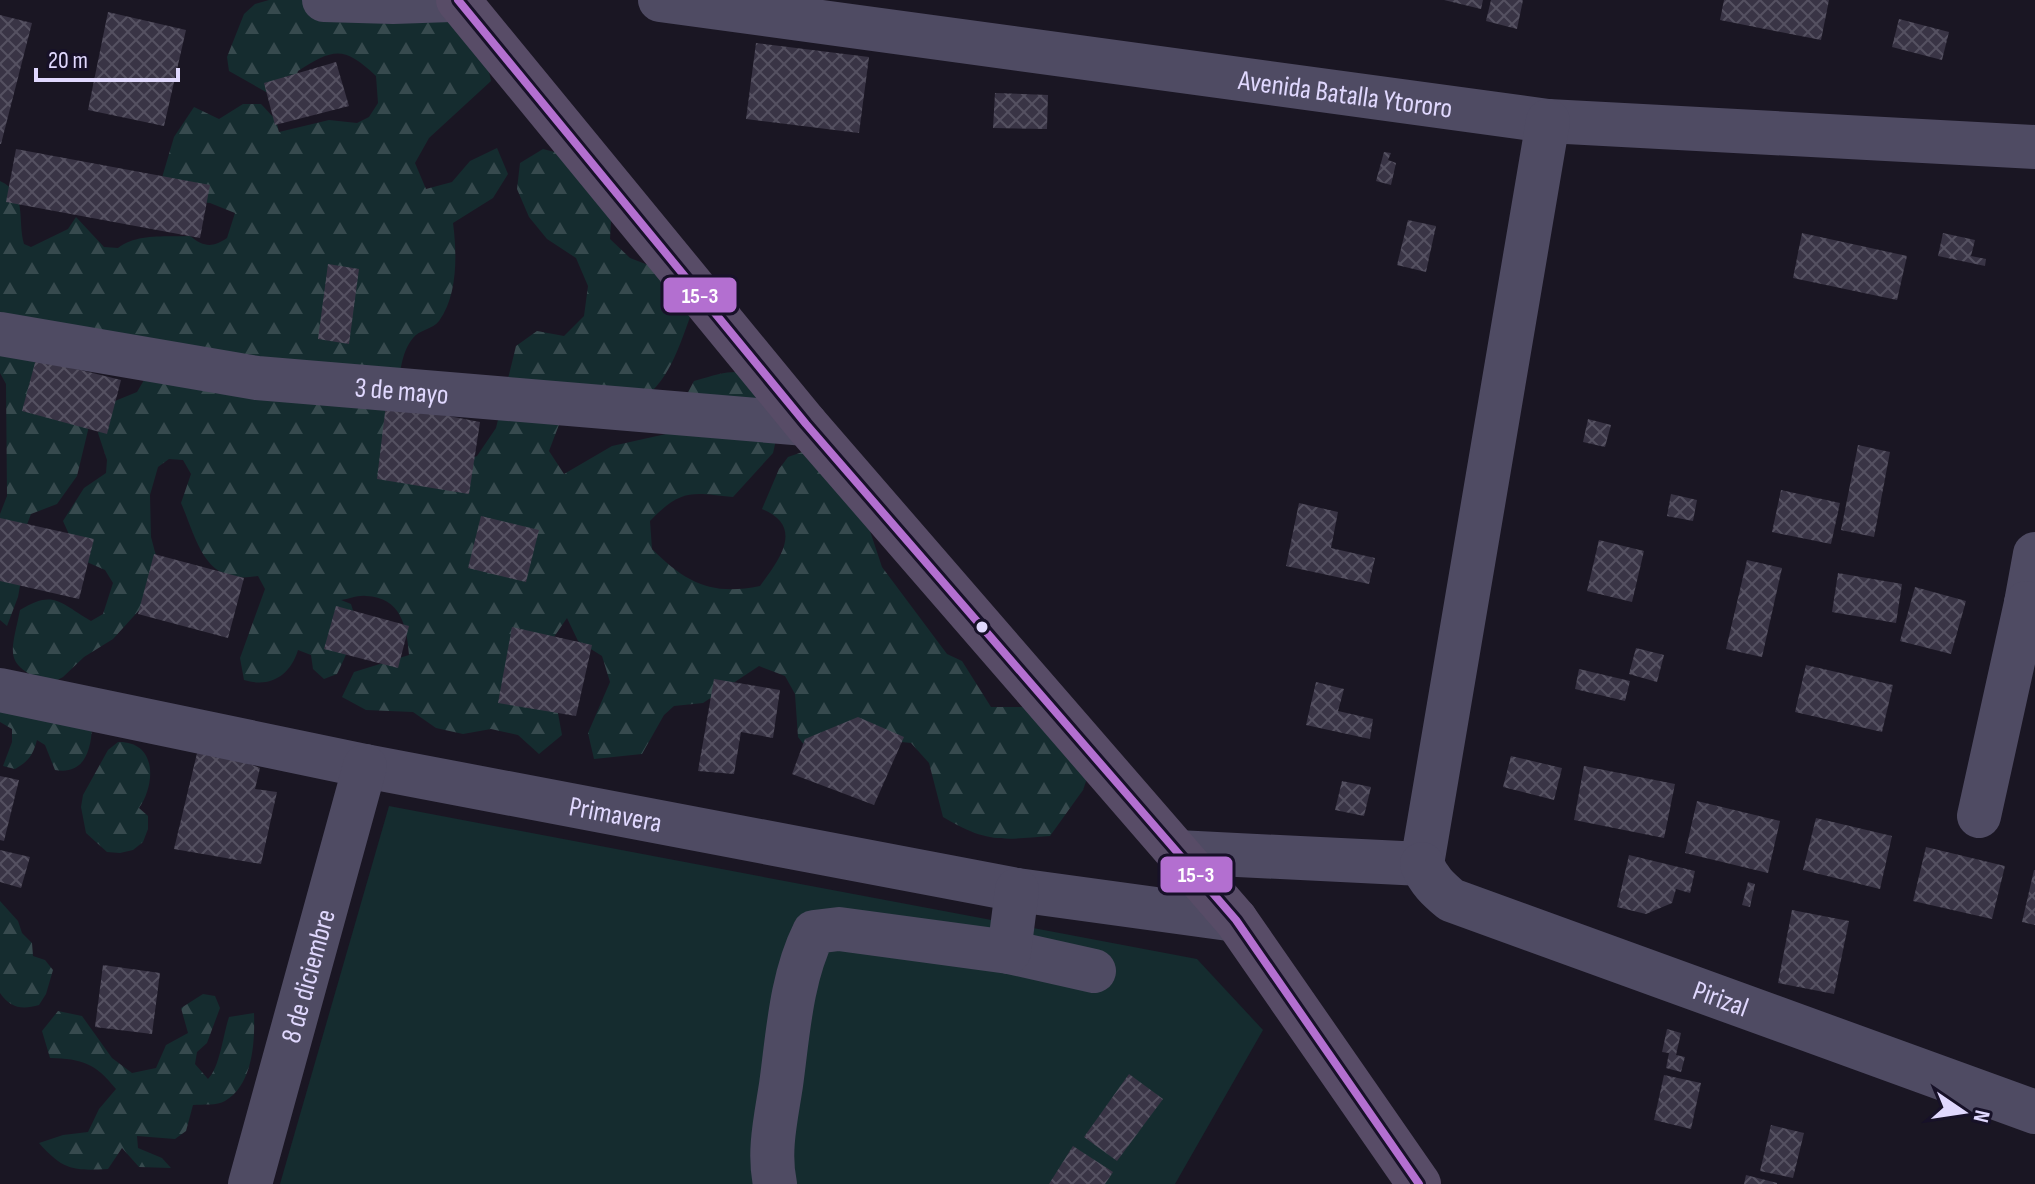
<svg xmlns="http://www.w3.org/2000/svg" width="2035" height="1184" viewBox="0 0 2035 1184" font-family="'Sofia Sans Condensed',sans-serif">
	<defs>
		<pattern id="forest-firs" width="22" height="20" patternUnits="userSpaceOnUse" patternTransform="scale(2)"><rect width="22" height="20" fill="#152c2f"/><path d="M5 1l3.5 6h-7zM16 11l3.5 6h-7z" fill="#374a4e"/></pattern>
		<pattern id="building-cross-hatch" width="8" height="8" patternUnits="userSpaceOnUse" patternTransform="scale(2)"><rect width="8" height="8" fill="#393445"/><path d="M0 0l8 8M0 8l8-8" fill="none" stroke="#555161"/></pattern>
	</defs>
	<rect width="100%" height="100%" fill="#1a1623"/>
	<g fill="url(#forest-firs)">
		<path d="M269,0h166l50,53 6,28 -62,57 -14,25 11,26 26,-7 18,-21 27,-13 11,26 -15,24 -40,25c4,30 5,72 -14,98 -6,8 -20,9 -26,17 -12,14 -13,37 -16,54l54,74 26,-10 19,-28 20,-82 21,-15 27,5 20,-20 4,-30 -12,-28 -29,-19 -18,-22 -12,-28 3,-26 23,-14 27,7 43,33 -3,50 20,19 26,10 37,41c-13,34 -24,78 -59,95 -17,9 -54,13 -74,18l-11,29 15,23 48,-28 54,-12 28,-53c51,-15 51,-13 91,20l-12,52 -40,44c-43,-5 -52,-8 -83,24l2,28c34,34 60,47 108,37 18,-25 46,-59 2,-77l17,-40 9,-12 20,-7 60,52 2,29 12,36 65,87 15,7 29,46h55l46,57 -9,26 -33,46c-48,4 -64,7 -107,-19l-14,-54 -18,-20 -47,-5 -56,12 -10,-13 -3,-43 -10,-18 -26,-10 -56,37 -29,3 -10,9 -22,39 -48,5 -6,-26 22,-51 -8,-26 -24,-15 -11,-23 -31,45 21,45 5,27 -23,19 -21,-19 -27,-6 -28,5 -27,-6 -23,-16 -47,-2 -24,-13 12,-25 55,-17c-2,-28 -8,-58 -43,-59 -8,-1 -17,3 -25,4l10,4c9,24 -3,47 -14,70l-13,5 -11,-10 -2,-14 -13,-5c-8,26 -28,38 -54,30l-4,-22 25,-69 -7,-13c-54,10 -60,-34 -77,-73l10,-29 -8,-14 -14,-1 -11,8 -8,28 1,42 8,30 -16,39 -30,33 -29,18 -21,20 -13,7c-48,-20 -39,-29 -30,-74 34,-21 40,-7 71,11l12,-7 10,-31 -8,-13 -25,-11 -17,-38 21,-33 22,-15 1,-13 -9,-27 12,-30 27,-11 7,-12 -95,-40 41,82 -13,54 -20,28 -26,10 -10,26 2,29 -5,28 -11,29 -7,-6v-106l7,-18 -1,-112 -6,-11v-192c28,13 17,38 24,63l7,3 37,-18 8,-12 28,30 14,1c19,-15 48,-11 72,-12 14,11 22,12 37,2l8,-25 -25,-10 -23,-2 -26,-20 13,-44 20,-30 25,12 24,-15h18l15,16 3,12 50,-12 28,3 12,-6 9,-14 -2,-27c-32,-30 -42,-28 -78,-5l-4,13 -28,8 -37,-21 -2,-14 17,-43 11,-10z"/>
		<path d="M0,689l92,38c-1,24 -8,48 -37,43l-10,-25 -8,-5c-4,15 -9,22 -22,29l-12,-3 9,-24v-13l-12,-7z"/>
		<path d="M118,742c39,-1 38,42 21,66l9,8v13l-5,13 -10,8 -13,3 -13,-1 -21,-19 -5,-26 2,-12 25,-45z"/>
		<path d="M0,901l18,20 4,12 10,10 1,13 12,4 8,10 -7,24 -7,11c-17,5 -29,3 -39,-12z"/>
		<path d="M203,994l12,2 5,12 -13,35 -10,9 -2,12 13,15c12,-12 15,-44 21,-62l25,-4c1,29 -1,72 -29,88 -8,5 -22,3 -32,4l-7,26 -11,8 -38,-3 1,12 24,10 9,10 -32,-1 -17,-19 -14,21c-35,2 -45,1 -69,-26l24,-8 25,-3 11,-23 17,-20c-21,-26 -33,-30 -66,-31l-8,-27 16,-20 24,5 30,42 20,15 24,-5 10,-23 22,-12 -7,-25z"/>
	</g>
	<polygon fill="#152c2f" points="389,806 1197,959 1263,1030 1175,1184 280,1184"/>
	<g fill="url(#building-cross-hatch)">
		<polygon points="1444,0 1483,0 1481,9"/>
		<polygon points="1491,0 1523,0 1517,29 1486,21"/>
		<polygon points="1724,0 1829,0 1821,40 1720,20"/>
		<polygon points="108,12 186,30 164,126 88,110"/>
		<polygon points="0,15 32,23 1,144 0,144"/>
		<polygon points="1899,19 1949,32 1942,60 1892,47"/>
		<polygon points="756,43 869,57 859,133 746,119"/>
		<polygon points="336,62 349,106 275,125 264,83"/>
		<polygon points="995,93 1048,95 1047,129 993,128"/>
		<polygon points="16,149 210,185 200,238 6,202"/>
		<polygon points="1384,152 1391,153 1388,160 1396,163 1391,185 1376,181"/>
		<polygon points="1408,220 1436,226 1426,272 1397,265"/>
		<polygon points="1802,233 1907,256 1897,300 1793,278"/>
		<polygon points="1943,233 1975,240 1971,256 1986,259 1985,266 1938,256"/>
		<polygon points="328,264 359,269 349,344 318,339"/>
		<polygon points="36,359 121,380 107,434 22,411"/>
		<polygon points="386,404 480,422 469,494 377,479"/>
		<polygon points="1588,419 1611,425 1605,447 1583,442"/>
		<polygon points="1858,445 1890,452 1874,537 1841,530"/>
		<polygon points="1781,490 1840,503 1831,544 1772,532"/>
		<polygon points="1671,494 1697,500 1693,521 1667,516"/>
		<polygon points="1299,503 1338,512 1331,548 1375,558 1369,584 1286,566"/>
		<polygon points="481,516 539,530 526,582 468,568"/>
		<polygon points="0,518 94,539 79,599 0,581"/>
		<polygon points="1599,540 1644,551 1632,602 1587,591"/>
		<polygon points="154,554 244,578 228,638 138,614"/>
		<polygon points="1747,560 1782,568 1762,657 1726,649"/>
		<polygon points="1838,573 1902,584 1896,623 1832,612"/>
		<polygon points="1915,587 1966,601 1951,654 1900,641"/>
		<polygon points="336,606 409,626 398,668 324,649"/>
		<polygon points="512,627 592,645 576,716 498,703"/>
		<polygon points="1636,648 1664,655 1657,682 1629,674"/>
		<polygon points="1806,665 1893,685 1882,732 1795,712"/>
		<polygon points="1579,669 1630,681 1625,701 1575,689"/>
		<polygon points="714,679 780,690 773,738 741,732 734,774 698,771"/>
		<polygon points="1316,682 1344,689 1338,711 1373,719 1370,739 1306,725"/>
		<polygon points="858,717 904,737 874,805 792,774 805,739"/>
		<polygon points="199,745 260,768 255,789 277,792 261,864 174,849"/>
		<polygon points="1511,756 1562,768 1554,800 1503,787"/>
		<polygon points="1584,766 1675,784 1664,838 1574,820"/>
		<polygon points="0,776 19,780 4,841 0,840"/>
		<polygon points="1342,781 1371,787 1364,816 1335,810"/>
		<polygon points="1697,801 1780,821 1768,873 1685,853"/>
		<polygon points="1816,818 1892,836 1880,889 1803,870"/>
		<polygon points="1926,847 2005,866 1992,919 1913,901"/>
		<polygon points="0,850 30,857 21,888 0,882"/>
		<polygon points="1629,855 1695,871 1690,893 1676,889 1672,903 1646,914 1617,907"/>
		<polygon points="2034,870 2035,870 2035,925 2022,922"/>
		<polygon points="1748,882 1755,884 1750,907 1742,905"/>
		<polygon points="1792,910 1849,921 1834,994 1778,983"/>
		<polygon points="103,965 160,973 152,1034 95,1027"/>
		<polygon points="1667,1029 1681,1033 1676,1055 1685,1057 1681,1072 1666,1068 1669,1053 1662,1052"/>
		<polygon points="1129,1074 1163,1099 1117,1161 1084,1137"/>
		<polygon points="1664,1075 1701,1083 1691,1129 1654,1120"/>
		<polygon points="1771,1125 1804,1133 1793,1178 1760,1171"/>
		<polygon points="1073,1146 1113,1172 1105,1184 1049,1184"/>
		<polygon points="1746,1175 1777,1183 1777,1184 1744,1184"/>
	</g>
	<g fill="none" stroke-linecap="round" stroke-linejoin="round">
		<g stroke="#4f4b63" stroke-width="44">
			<polyline points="324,0 393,2 451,0"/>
			<path id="s1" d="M660,0l888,121 487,26"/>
			<path id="s2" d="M0,334l257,44 549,46"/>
			<polyline points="2035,554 2026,603 2035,605"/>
			<path id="s3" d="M0,690l365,76 652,124 219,30"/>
			<polyline points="1979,816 2026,603"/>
			<polyline points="1177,852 1422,864 1548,121"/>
			<path id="s4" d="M1422,864c7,17 16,25 29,36l584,212"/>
			<polyline points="1009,952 1094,971"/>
			<path id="s5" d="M250,1184l115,-418"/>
			<path d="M775,1184c-7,-33 1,-66 6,-99 7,-51 10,-107 33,-153l25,-3 170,23 8,-62"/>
		</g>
		<polyline stroke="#584c67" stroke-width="44" points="458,0 806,424 1236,920 1419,1184"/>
		<g stroke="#171128" stroke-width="14">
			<polyline id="bus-1" points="458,0 806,424 1236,920 1419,1184"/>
		</g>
		<use href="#bus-1" stroke="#b36fd0" stroke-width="8"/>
	</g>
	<circle fill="#e0d8fe" stroke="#171128" stroke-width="3" cx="982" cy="627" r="7"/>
	<g text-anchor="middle" stroke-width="8" stroke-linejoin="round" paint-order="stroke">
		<g font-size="28" fill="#e0d8fe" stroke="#171128">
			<text dy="10" stroke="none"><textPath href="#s1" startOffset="692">Avenida Batalla Ytororo</textPath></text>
			<text dy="10" stroke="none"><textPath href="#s2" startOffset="406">3 de mayo</textPath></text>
			<text dy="10" stroke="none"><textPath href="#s3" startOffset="628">Primavera</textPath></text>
			<text dy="10" stroke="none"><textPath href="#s5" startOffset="216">8 de diciembre</textPath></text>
			<text dy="10" stroke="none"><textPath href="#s4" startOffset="334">Pirizal</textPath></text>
		</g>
	</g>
	<g stroke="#171128" stroke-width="3">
		<rect x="662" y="276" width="76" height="38" rx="8" fill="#b36fd0"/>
		<rect x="1159" y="855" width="75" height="39" rx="8" fill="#b36fd0"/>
	</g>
	<g font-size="22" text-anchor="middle" font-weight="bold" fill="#fff">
		<text x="700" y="303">15-3</text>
		<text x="1196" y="882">15-3</text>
	</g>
	<g transform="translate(1963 1112) rotate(103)" stroke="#171128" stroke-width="6" paint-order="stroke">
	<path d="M0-6L14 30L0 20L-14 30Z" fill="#e0d8fe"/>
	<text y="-12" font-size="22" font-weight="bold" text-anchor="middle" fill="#e0d8fe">N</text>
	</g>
	<path d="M36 68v12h142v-12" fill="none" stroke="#e0d8fe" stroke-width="4"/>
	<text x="48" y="68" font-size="24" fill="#e0d8fe" stroke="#171128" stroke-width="6" paint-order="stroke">20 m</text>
</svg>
